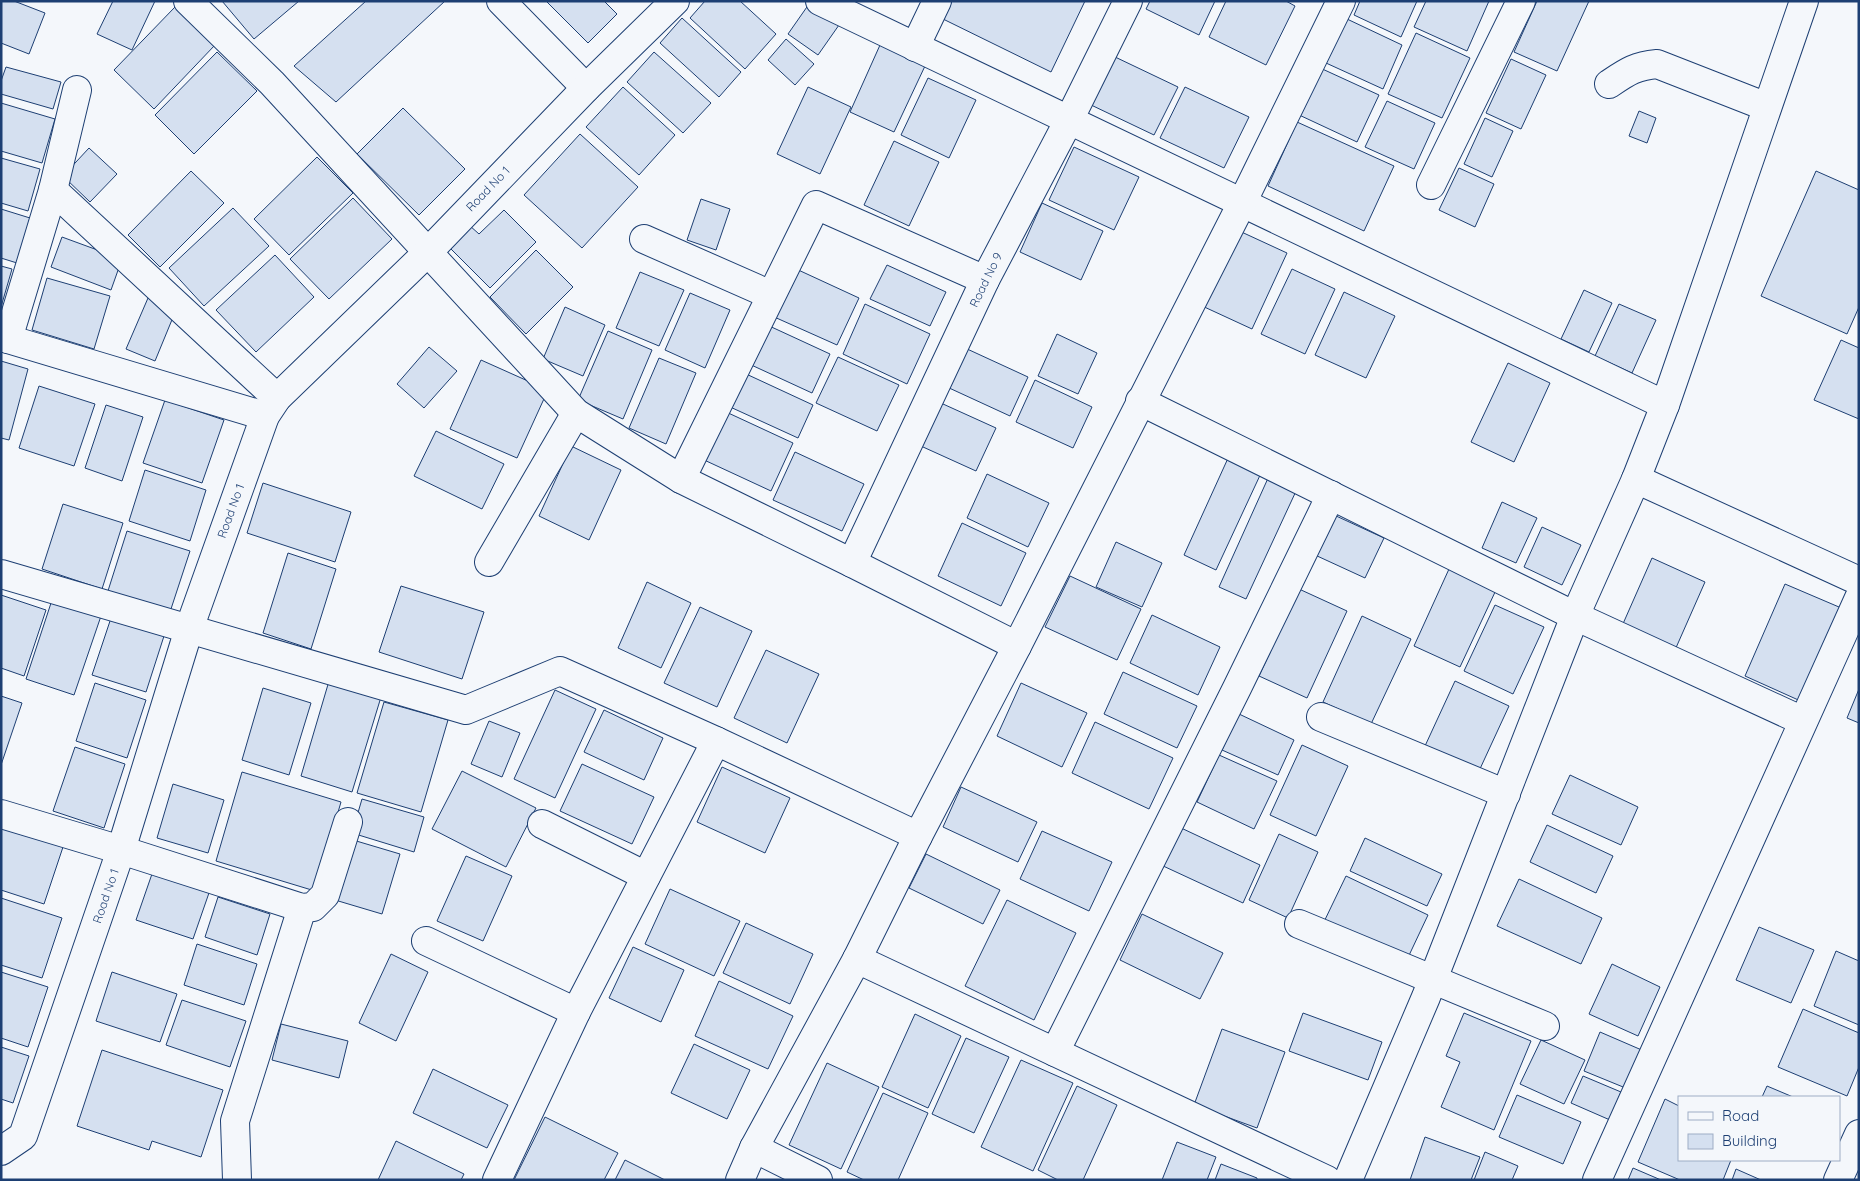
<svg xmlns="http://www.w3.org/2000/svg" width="1860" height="1181" viewBox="0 0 1860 1181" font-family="Quicksand,sans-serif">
	<rect width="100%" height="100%" fill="#f4f7fb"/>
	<g fill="#d5e0f0" stroke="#1d3f73">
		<polygon points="1,1 14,1 45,13 29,54 1,43"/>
		<polygon points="113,1 155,1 132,50 97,34"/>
		<polygon points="222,1 299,1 254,39"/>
		<polygon points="366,1 445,1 336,102 294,66"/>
		<polygon points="546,1 604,1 617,14 588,43"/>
		<polygon points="705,1 740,1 776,34 745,69 690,18"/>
		<polygon points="952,1 1085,1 1051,72 943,19"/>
		<polygon points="1150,1 1215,1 1199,35 1146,9"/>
		<polygon points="1226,1 1286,1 1295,6 1266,65 1209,37"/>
		<polygon points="1360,1 1417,1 1401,37 1354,15"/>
		<polygon points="1426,1 1489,1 1467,51 1414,27"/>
		<polygon points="1537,1 1589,1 1557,71 1514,52"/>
		<polygon points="809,4 839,25 818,55 788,34"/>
		<polygon points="175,7 215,45 154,109 114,70"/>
		<polygon points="682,18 741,72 719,97 660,43"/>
		<polygon points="1347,19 1402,45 1383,89 1326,63"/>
		<polygon points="1416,33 1470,58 1442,118 1388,94"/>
		<polygon points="786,39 814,64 795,85 768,60"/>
		<polygon points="880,45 925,66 894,132 850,112"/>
		<polygon points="217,52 257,91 194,154 155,115"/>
		<polygon points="654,52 711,103 683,133 627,82"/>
		<polygon points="1113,56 1178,87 1154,135 1089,104"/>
		<polygon points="1511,59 1546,75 1521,129 1486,113"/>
		<polygon points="6,67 61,82 53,109 1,94 1,81"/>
		<polygon points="1318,67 1379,95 1357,142 1297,114"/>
		<polygon points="928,78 976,100 949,158 901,135"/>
		<polygon points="623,87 675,135 639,175 586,127"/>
		<polygon points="808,87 851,107 820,174 777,154"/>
		<polygon points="1185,87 1249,117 1224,168 1160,138"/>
		<polygon points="1387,101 1435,123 1414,169 1365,147"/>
		<polygon points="1,103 55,119 42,163 1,151"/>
		<polygon points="403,108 465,169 419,215 357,154"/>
		<polygon points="1639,111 1656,118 1647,143 1629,136"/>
		<polygon points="1485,118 1513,131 1492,177 1464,164"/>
		<polygon points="1297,122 1394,166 1364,231 1268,186"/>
		<polygon points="580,134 638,187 582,248 524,195"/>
		<polygon points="894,141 939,162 909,226 864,205"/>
		<polygon points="1074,147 1139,177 1114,230 1049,200"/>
		<polygon points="89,148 117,174 90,202 63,176"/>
		<polygon points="317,157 353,193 289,255 254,219"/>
		<polygon points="1,158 40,169 28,211 1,203"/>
		<polygon points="1459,168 1494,184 1475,227 1439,210"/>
		<polygon points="191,171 224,203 160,267 128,235"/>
		<polygon points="1816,171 1859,190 1859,307 1847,334 1761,296"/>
		<polygon points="353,198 392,239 329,299 290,259"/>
		<polygon points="701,199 730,209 716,250 687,240"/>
		<polygon points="1042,203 1103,231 1081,280 1020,252"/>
		<polygon points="233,208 269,246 204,306 169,268"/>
		<polygon points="1,209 30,218 17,263 1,258"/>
		<polygon points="504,210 536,242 490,288 448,246 469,225 479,234"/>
		<polygon points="1235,229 1287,253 1252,329 1200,305"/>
		<polygon points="62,237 122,259 111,290 51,267"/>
		<polygon points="536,250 573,287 526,334 490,297"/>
		<polygon points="275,255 314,297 256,352 216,310"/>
		<polygon points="887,265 946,292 930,326 870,299"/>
		<polygon points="1,266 12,269 1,307"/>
		<polygon points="794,268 859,298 837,345 772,316"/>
		<polygon points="1292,269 1335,289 1305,354 1261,334"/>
		<polygon points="640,272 684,290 659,346 616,328"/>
		<polygon points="47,278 110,296 94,349 32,330"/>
		<polygon points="1584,290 1612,303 1589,352 1561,339"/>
		<polygon points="1344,292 1395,316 1366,378 1315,355"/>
		<polygon points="690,293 730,310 705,368 665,350"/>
		<polygon points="148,298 176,310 155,361 126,349"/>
		<polygon points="865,304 930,334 907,384 843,354"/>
		<polygon points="1619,304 1656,320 1632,373 1595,356"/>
		<polygon points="565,307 605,325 583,376 543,359"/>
		<polygon points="765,324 830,354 812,393 747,363"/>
		<polygon points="608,331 652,350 623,419 578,400"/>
		<polygon points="1057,334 1097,353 1078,394 1038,376"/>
		<polygon points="1841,340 1859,348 1859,419 1814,400"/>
		<polygon points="429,347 457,371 424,408 397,384"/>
		<polygon points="965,348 1028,377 1010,416 947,387"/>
		<polygon points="838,357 899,385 877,431 816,403"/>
		<polygon points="659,358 696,373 666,444 629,428"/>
		<polygon points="481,360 548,390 517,458 450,429"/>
		<polygon points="1,361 28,369 9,440 1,438"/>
		<polygon points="1508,363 1550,383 1514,462 1471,442"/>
		<polygon points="744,373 813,405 798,438 728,406"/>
		<polygon points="1035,380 1092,407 1073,448 1016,422"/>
		<polygon points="39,386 95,404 74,466 19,448"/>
		<polygon points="932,399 996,428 976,471 912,442"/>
		<polygon points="165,400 224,420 202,483 143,463"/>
		<polygon points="106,405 143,417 122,481 85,468"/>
		<polygon points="724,411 793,443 771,491 702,459"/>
		<polygon points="436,431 504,464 482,509 414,476"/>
		<polygon points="571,446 621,470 589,540 539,516"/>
		<polygon points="795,452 864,484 842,531 773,500"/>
		<polygon points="1229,456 1262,471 1216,570 1184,555"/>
		<polygon points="145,470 206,490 190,541 129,521"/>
		<polygon points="987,474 1049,503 1028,547 967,518"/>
		<polygon points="1269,476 1297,489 1246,599 1219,587"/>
		<polygon points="263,483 351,512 335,562 247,533"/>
		<polygon points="1502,502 1537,518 1516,563 1482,548"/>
		<polygon points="63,504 123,523 102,589 42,569"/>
		<polygon points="1334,515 1384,538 1365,578 1315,555"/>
		<polygon points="962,523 1026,553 1001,606 938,576"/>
		<polygon points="1542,527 1581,545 1562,585 1524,567"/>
		<polygon points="127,531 190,551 169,615 107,594"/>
		<polygon points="1116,542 1162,563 1142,607 1096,587"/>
		<polygon points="288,553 336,569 311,649 263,633"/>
		<polygon points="1652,558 1705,582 1675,650 1622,626"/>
		<polygon points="1449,569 1496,590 1460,667 1414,646"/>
		<polygon points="1070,576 1141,609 1117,660 1045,627"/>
		<polygon points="647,582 691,603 661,668 618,648"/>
		<polygon points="1785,584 1846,610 1805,703 1745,676"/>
		<polygon points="401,586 484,612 462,679 379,652"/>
		<polygon points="1299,589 1347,611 1307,698 1259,676"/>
		<polygon points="1,595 46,610 24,676 1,668"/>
		<polygon points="52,600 101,616 74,695 26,679"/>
		<polygon points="1495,605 1544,627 1513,694 1464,671"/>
		<polygon points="700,607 752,631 717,707 664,683"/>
		<polygon points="1152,615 1220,647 1198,695 1130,663"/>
		<polygon points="1362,616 1411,639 1371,724 1323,702"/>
		<polygon points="111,618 164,636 146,692 92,675"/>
		<polygon points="766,650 819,674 787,743 734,718"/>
		<polygon points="1123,672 1197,706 1177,748 1104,714"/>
		<polygon points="329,681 381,697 352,792 301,776"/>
		<polygon points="1455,681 1509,706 1479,771 1425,746"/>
		<polygon points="95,683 146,700 127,758 76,741"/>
		<polygon points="1021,683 1087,713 1062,767 997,736"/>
		<polygon points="263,688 311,703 289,775 242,760"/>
		<polygon points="1859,689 1859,723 1847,718"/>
		<polygon points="555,690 596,709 555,798 514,779"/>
		<polygon points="1,696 22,703 1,765"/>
		<polygon points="384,702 448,720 421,812 357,793"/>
		<polygon points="604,710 663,738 644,780 584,752"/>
		<polygon points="1239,714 1294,740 1278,775 1222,750"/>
		<polygon points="489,721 520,733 502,777 471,764"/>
		<polygon points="1095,722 1173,758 1149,809 1072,773"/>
		<polygon points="1302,745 1348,766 1316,836 1270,815"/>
		<polygon points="75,747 125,764 104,828 53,811"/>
		<polygon points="1219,755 1277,781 1254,829 1197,802"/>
		<polygon points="582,764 654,797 632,844 560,811"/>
		<polygon points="722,767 790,798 765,853 697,822"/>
		<polygon points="462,771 536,808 506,867 432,829"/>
		<polygon points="242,772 341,802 315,891 216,861"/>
		<polygon points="1570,775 1638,807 1621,845 1552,814"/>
		<polygon points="173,784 224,800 208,853 157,838"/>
		<polygon points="961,787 1037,822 1018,862 943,827"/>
		<polygon points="362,799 424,817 414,852 352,833"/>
		<polygon points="1547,825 1613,856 1596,893 1530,862"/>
		<polygon points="1,826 63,847 44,904 1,890"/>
		<polygon points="1179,827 1260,865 1243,903 1161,865"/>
		<polygon points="1042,831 1112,862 1089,911 1020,879"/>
		<polygon points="1279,834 1318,852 1288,918 1249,900"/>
		<polygon points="1365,838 1442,874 1427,906 1350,871"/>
		<polygon points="353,840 400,854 382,914 335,900"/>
		<polygon points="926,854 1000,890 983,924 909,888"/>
		<polygon points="466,856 512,876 483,941 437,921"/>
		<polygon points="153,871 210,890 193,939 136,920"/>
		<polygon points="1346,876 1428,915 1404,966 1321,928"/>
		<polygon points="1519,879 1602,918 1581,964 1497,926"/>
		<polygon points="670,889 740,921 714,976 645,944"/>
		<polygon points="218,897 270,914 257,955 205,937"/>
		<polygon points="1,898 62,918 42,978 1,965"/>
		<polygon points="1007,900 1076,933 1034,1020 965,986"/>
		<polygon points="1142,914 1223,953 1200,999 1120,960"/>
		<polygon points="746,923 813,954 790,1004 723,973"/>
		<polygon points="1759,927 1814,950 1791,1003 1736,980"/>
		<polygon points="197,944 257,964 244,1005 184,985"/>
		<polygon points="633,947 684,970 661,1022 609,998"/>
		<polygon points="1836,951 1859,961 1859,1025 1814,1006"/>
		<polygon points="391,954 428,972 396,1041 359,1023"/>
		<polygon points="1612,964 1660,987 1638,1036 1589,1014"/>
		<polygon points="1,972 48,987 28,1047 1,1038"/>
		<polygon points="112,972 177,994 160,1042 96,1021"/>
		<polygon points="719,981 793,1016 768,1069 695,1036"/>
		<polygon points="182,1000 246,1021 230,1067 166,1045"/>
		<polygon points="1803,1009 1859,1033 1859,1067 1847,1096 1778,1067"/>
		<polygon points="1303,1013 1382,1042 1368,1080 1289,1051"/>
		<polygon points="1464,1013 1531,1041 1494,1130 1441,1107 1460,1062 1446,1056"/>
		<polygon points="915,1014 961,1036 928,1108 882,1087"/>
		<polygon points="281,1024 348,1041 339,1078 272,1060"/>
		<polygon points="1222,1029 1285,1052 1257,1128 1194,1105"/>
		<polygon points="1600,1032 1644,1051 1628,1089 1584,1071"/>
		<polygon points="966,1038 1009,1057 974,1133 932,1114"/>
		<polygon points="1541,1040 1585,1060 1564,1104 1520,1084"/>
		<polygon points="694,1044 750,1070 727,1119 671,1093"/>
		<polygon points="1,1047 29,1056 13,1103 1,1099"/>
		<polygon points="102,1050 223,1090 201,1157 152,1141 149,1150 77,1126"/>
		<polygon points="1021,1060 1073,1083 1033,1171 981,1147"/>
		<polygon points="827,1063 879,1087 841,1169 789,1145"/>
		<polygon points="433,1069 508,1105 487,1148 413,1113"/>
		<polygon points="1583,1076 1621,1092 1610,1120 1571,1103"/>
		<polygon points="1077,1086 1117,1105 1083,1180 1058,1180 1038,1170"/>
		<polygon points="1767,1086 1793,1097 1762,1097"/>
		<polygon points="883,1093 928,1113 898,1180 864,1180 847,1172"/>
		<polygon points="1517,1095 1581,1122 1563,1164 1499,1137"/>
		<polygon points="1665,1099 1679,1106 1679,1160 1731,1160 1723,1180 1680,1180 1638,1162"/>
		<polygon points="545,1117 618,1153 604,1180 514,1180"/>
		<polygon points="1425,1137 1480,1157 1471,1180 1410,1180"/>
		<polygon points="396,1141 464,1174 461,1180 378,1180"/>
		<polygon points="1177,1142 1216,1157 1207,1180 1162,1180"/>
		<polygon points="1485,1152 1518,1166 1512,1180 1474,1180"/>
		<polygon points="625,1160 665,1180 615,1180"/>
		<polygon points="1221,1164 1257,1178 1257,1180 1215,1180"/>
		<polygon points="1633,1168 1661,1180 1628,1180"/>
		<polygon points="1736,1169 1761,1180 1732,1180"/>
	</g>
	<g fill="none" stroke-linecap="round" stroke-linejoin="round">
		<g stroke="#1d3f73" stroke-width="30">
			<g id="minor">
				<polyline points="188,1 272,83 576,413 681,479 852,563 1017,646"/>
				<polyline points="501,1 586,88"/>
				<polyline points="820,1 1665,405"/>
				<polyline points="915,47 937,1"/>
				<path d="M1609,84c18,-12 26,-18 48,-20l110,43"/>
				<polyline points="1431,185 1521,1"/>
				<polyline points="53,190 277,398"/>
				<polyline points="644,239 771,295"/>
				<polyline points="1,337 265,416"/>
				<polyline points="8,339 53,190 77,90"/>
				<polyline points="1140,401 1575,616 1803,721"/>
				<polyline points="681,479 816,205 985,280"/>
				<polyline points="1636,479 1859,581"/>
				<polyline points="489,562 576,413"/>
				<polyline points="852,563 985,280 1069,120 1128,1"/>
				<polyline points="1,574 466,710 560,671 716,741 918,836"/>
				<polyline points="1321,717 1506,794"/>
				<polyline points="1,814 121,850 302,908 313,907 325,895 348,822"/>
				<polyline points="542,824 646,876"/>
				<polyline points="1299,924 1545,1026"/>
				<polyline points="426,941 576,1012"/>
				<polyline points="857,959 1327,1180"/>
				<polyline points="1055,1052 1237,688 1331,495"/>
				<polyline points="754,1148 818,1180"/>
				<polyline points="1,1151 23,1136 121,850 189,629 265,416 277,398 428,252 586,88 675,1"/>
				<polyline points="237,1180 235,1121 302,908"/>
				<polyline points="497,1180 576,1012 716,741"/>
				<polyline points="740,1180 754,1148 857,959 918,836 1017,646 1242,203 1341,1"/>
				<polyline points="1348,1180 1426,997 1575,616 1636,479 1665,405 1804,1"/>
				<polyline points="1597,1180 1859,598"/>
				<polyline points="1838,1180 1859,1134"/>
			</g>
		</g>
		<use href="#minor" stroke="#f4f7fb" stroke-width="28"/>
	</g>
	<g text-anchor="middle" stroke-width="4" stroke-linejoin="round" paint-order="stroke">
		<g font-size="12" fill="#1d3f73" stroke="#f4f7fb">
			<text transform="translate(488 189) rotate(-46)" y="4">Road No 1</text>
			<text transform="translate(986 280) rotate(-64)" y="4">Road No 9</text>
			<text transform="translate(231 511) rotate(-70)" y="4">Road No 1</text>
			<text transform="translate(106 896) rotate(-71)" y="4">Road No 1</text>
		</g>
	</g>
	<rect width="1860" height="1181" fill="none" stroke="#1d3f73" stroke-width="5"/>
	<rect x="1678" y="1096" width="162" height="65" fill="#f4f7fb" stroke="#9eadc5"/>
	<rect x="1688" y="1112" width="25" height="8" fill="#f4f7fb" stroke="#9eadc5"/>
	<text x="1722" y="1121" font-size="15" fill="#1d3f73">Road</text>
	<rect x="1688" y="1134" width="25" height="15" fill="#d5e0f0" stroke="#9eadc5"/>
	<text x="1722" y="1146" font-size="15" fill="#1d3f73">Building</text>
</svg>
